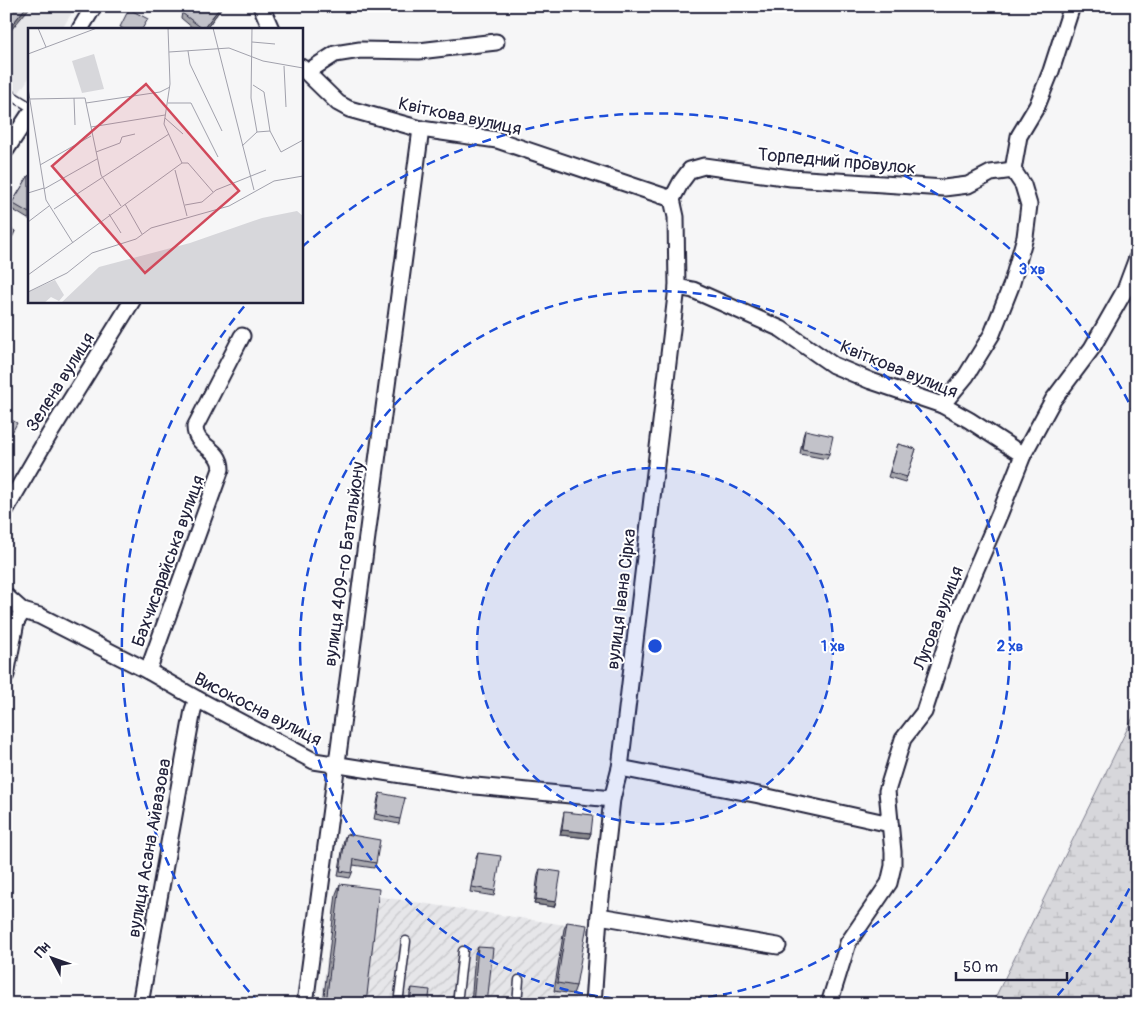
<svg xmlns="http://www.w3.org/2000/svg" width="1143" height="1010" viewBox="0 0 1143 1010" font-family="Pangolin,sans-serif">
	<defs>
		<pattern id="industrial-furrows" width="10" height="10" patternUnits="userSpaceOnUse" patternTransform="scale(1.25)"><rect width="10" height="10" fill="#e6e6e9"/><path d="M-1 1l2-2M0 10L10 0M9 11l2-2" fill="none" stroke="#c5c5c9"/></pattern>
		<pattern id="wetland-marsh" width="20" height="14" patternUnits="userSpaceOnUse" patternTransform="scale(1.25)"><rect width="20" height="14" fill="#d7d7db"/><path d="M1 5h8M5 5V1M11 12h8M15 12V8" fill="none" stroke="#b8b8bd"/></pattern>
	</defs>
	<rect width="100%" height="100%" fill="#f6f6f7"/>
	<filter id="ink" filterUnits="userSpaceOnUse"><feTurbulence type="fractalNoise" baseFrequency=".02" numOctaves="2"/><feDisplacementMap in="SourceGraphic" scale="10" xChannelSelector="R" yChannelSelector="G"/><feConvolveMatrix kernelMatrix="1 2 1 2 8 2 1 2 1" color-interpolation-filters="sRGB"/></filter>
	<g filter="url(#ink)">
		<polygon fill="#e6e6e9" points="6,6 76,6 62,29 29,29 29,78 6,112"/>
		<polygon fill="url(#industrial-furrows)" points="336,890 585,928 574,1004 321,1004"/>
		<polygon fill="url(#wetland-marsh)" stroke="#7c7c8b" points="1137,709 1137,1004 992,1004"/>
		<g fill="none" stroke-linecap="round" stroke-linejoin="round">
			<g stroke="#22223b" stroke-width="11">
				<g id="lane">
					<polyline points="6,92 29,106"/>
					<polyline points="398,1004 406,941"/>
					<polyline points="457,1004 463,951"/>
					<polyline points="517,1004 519,980"/>
				</g>
			</g>
			<g stroke="#22223b" stroke-width="19">
				<g id="street">
					<polyline points="261,6 271,29"/>
					<polyline points="80,29 94,6"/>
					<polyline points="301,67 338,103 349,109 421,129 497,140 672,199"/>
					<polyline points="307,72 335,54 360,50 419,51 496,42"/>
					<polyline points="6,150 29,115"/>
					<polyline points="672,199 681,182 690,170 704,166 791,178 944,188 968,185 991,173 1013,170"/>
					<polyline points="677,287 693,290 781,329 833,365 871,381 942,405 969,420 1023,455"/>
					<polyline points="942,405 966,376 992,334 1011,286 1025,237 1029,205 1023,185 1013,170 1019,136 1037,106 1051,71 1072,6"/>
					<polyline points="6,509 49,435 132,301"/>
					<polyline points="6,596 23,611 40,616 148,671 197,699 314,761 465,785 612,799"/>
					<path d="M148,671l73,-202c0,-22 -26,-21 -26,-42l47,-91"/>
					<polyline points="6,675 16,622 23,611"/>
					<polyline points="620,768 759,795 890,824"/>
					<polyline points="599,916 778,946"/>
					<polyline points="140,1004 193,710 197,699"/>
					<polyline points="305,1004 421,129"/>
					<polyline points="593,1004 599,916 612,799 620,768 677,287 676,217 672,199"/>
					<polyline points="829,1004 848,943 889,883 893,866 893,852 887,791 903,739 924,712 954,620 1000,513 1023,455 1053,400 1092,348 1125,290 1137,258"/>
				</g>
			</g>
			<use href="#lane" stroke="#fff" stroke-width="8"/>
			<use href="#street" stroke="#fff" stroke-width="15"/>
		</g>
		<g fill="#a7a7ad" stroke="#22223b">
			<polygon points="147,6 158,6 155,11"/>
			<polygon points="187,6 222,6 220,10 206,29 194,29 181,18 182,13"/>
			<polygon points="29,175 29,219 28,219 10,208 12,203"/>
			<polygon points="805,430 829,454 827,459 800,454 803,436"/>
			<polygon points="898,444 916,449 905,482 888,477"/>
			<polygon points="380,793 400,819 399,824 374,819 378,798"/>
			<polygon points="564,812 591,833 589,838 560,835 563,817"/>
			<polygon points="346,834 376,863 374,868 353,865 352,873 350,878 338,876 344,839"/>
			<polygon points="478,853 495,891 494,896 470,892 476,858"/>
			<polygon points="540,869 556,902 554,907 534,904 538,874"/>
			<polygon points="340,884 366,1004 323,1004 336,894"/>
			<polygon points="567,922 576,986 573,994 554,991 564,929"/>
			<polygon points="478,947 487,1004 471,1004 475,954"/>
			<polygon points="412,988 428,1004 409,1004 410,993"/>
		</g>
		<g fill="#88888d" stroke="#22223b">
			<polygon points="27,6 31,6 6,36 6,32"/>
			<polygon points="221,6 220,10 206,29 203,29"/>
			<polygon points="15,231 13,236 6,247 6,245"/>
			<polygon points="562,830 591,833 589,838 560,835"/>
			<polygon points="536,899 556,902 554,907 534,904"/>
		</g>
		<g fill="#c2c2c9" stroke="#22223b">
			<polygon points="6,6 27,6 6,32"/>
			<polygon points="187,6 221,6 203,29 182,13"/>
			<polygon points="129,9 148,19 142,29 124,29 120,27"/>
			<polygon points="29,175 29,213 12,203"/>
			<polygon points="6,226 15,231 6,245"/>
			<polygon points="6,417 17,423 6,444"/>
			<polygon points="805,430 833,436 829,454 802,449"/>
			<polygon points="898,444 916,449 907,477 890,472"/>
			<polygon points="380,793 405,798 400,819 376,814"/>
			<polygon points="564,812 593,815 591,833 562,830"/>
			<polygon points="346,834 380,840 376,863 354,859 352,873 340,871"/>
			<polygon points="478,853 501,856 495,891 472,887"/>
			<polygon points="540,869 561,872 556,902 536,899"/>
			<polygon points="340,884 379,889 366,1004 326,1004"/>
			<polygon points="567,922 587,925 576,986 557,983"/>
			<polygon points="478,947 493,948 487,1004 473,1004"/>
			<polygon points="412,988 430,990 428,1004 410,1004"/>
		</g>
	</g>
	<circle cx="655" cy="646" r="178" fill="#1d4ed8" fill-opacity=".12"/>
	<g fill="none" stroke="#1d4ed8" stroke-width="2.5" stroke-dasharray="9 6">
		<circle cx="655" cy="646" r="178"/>
		<circle cx="655" cy="646" r="355"/>
		<path d="M1136 875A533 533 0 0 1 1051 1003M259 1003A533 533 0 0 1 247 303M302 247A533 533 0 0 1 1136 417"/>
	</g>
	<g text-anchor="middle" stroke-width="4" stroke-linejoin="round" paint-order="stroke">
		<g font-size="18" fill="#22223b" stroke="#fff">
			<text transform="translate(460 116) rotate(12)" y="6">Квіткова вулиця</text>
			<text transform="translate(837 161) rotate(5)" y="6">Торпедний провулок</text>
			<text transform="translate(899 369) rotate(22)" y="6">Квіткова вулиця</text>
			<text transform="translate(60 382) rotate(-58)" y="6">Зелена вулиця</text>
			<text transform="translate(168 561) rotate(-70)" y="6">Бахчисарайська вулиця</text>
			<text transform="translate(344 564) rotate(-82)" y="6">вулиця 409-го Батальйону</text>
			<text transform="translate(621 599) rotate(-83)" y="6">вулиця Івана Сірка</text>
			<text transform="translate(938 618) rotate(-69)" y="6">Лугова вулиця</text>
			<text transform="translate(258 709) rotate(27)" y="6">Високосна вулиця</text>
			<text transform="translate(149 848) rotate(-80)" y="6">вулиця Асана Айвазова</text>
		</g>
	</g>
	<g transform="translate(28 28)">
		<rect width="275" height="275" fill="#f6f6f7"/>
		<path d="M27,252l9,15 -5,6 -8,-4 -7,6h-16v-11z" fill="#d7d7db"/>
		<path d="M269,183l6,5v87h-242l38,-36 91,-24 72,-25z" fill="#d7d7db"/>
		<path d="M66,26l10,35 -22,4 -10,-32z" fill="#d7d7db"/>
		<path fill="none" stroke="#a1a1ac" stroke-width="1" d="M10,0l8,19M140,0l2,56 -6,40 18,39M185,0l41,162M224,14l23,2M160,23l2,13 32,67M141,24l60,-4 34,13 40,7M0,26l69,-26M256,38l2,41M225,57l11,7 6,39M0,60l18,112 27,43M46,70l1,27M2,71l55,-1 1,5M58,75l5,24 74,-12M58,75l74,-11 10,-5M140,75h23l27,54M137,90l18,16M63,99l10,48 20,31M229,104l13,-1 11,21 22,-12M214,118l15,-14 -6,-34 1,-70M68,124l24,-9 2,-6 13,-3M154,135h6l25,29M12,137l51,-29M147,142l12,46M16,161l53,-30M0,165l16,-5M97,176l17,30M157,177l17,-3 14,-12 50,-20M26,181l115,-75M81,186l12,19M0,194l21,-16M0,247l154,-112M0,264l39,-19 25,-20 44,-14 15,-11 78,-22 45,-25 29,-5"/>
		<path fill="#d1495b" fill-opacity="0.15" stroke="#d1495b" stroke-width="2.5" d="M118,56l93,107 -94,82 -93,-107z"/>
		<rect width="275" height="275" fill="none" stroke="#22223b" stroke-width="2.5"/>
	</g>
	<circle cx="655" cy="646" r="8" fill="#1d4ed8" stroke="#fff" stroke-width="2.5"/>
	<g font-size="15" text-anchor="middle" font-weight="bold" fill="#1d4ed8" stroke="#fff" stroke-width="4" stroke-linejoin="round" paint-order="stroke">
		<text x="1032" y="274">3 хв</text>
		<text x="833" y="651">1 хв</text>
		<text x="1010" y="651">2 хв</text>
	</g>
	<rect width="1143" height="1010" fill="none" stroke="#fff" stroke-width="25"/>
	<rect x="12" y="12" width="1118" height="985" fill="none" stroke="#22223b" stroke-width="2" filter="url(#ink)"/>
	<g transform="translate(52 958) rotate(311)" stroke="#ffffff" stroke-width="4" paint-order="stroke">
	<path d="M0-4L9 19L0 12L-9 19Z" fill="#22223b"/>
	<text y="-8" font-size="14" font-weight="bold" text-anchor="middle" fill="#22223b">Пн</text>
	</g>
	<path d="M956 972v8h111v-8" fill="none" stroke="#22223b" stroke-width="2.5"/>
	<text x="963" y="972" font-size="15" fill="#22223b" stroke="#ffffff" stroke-width="4" paint-order="stroke">50 m</text>
</svg>
